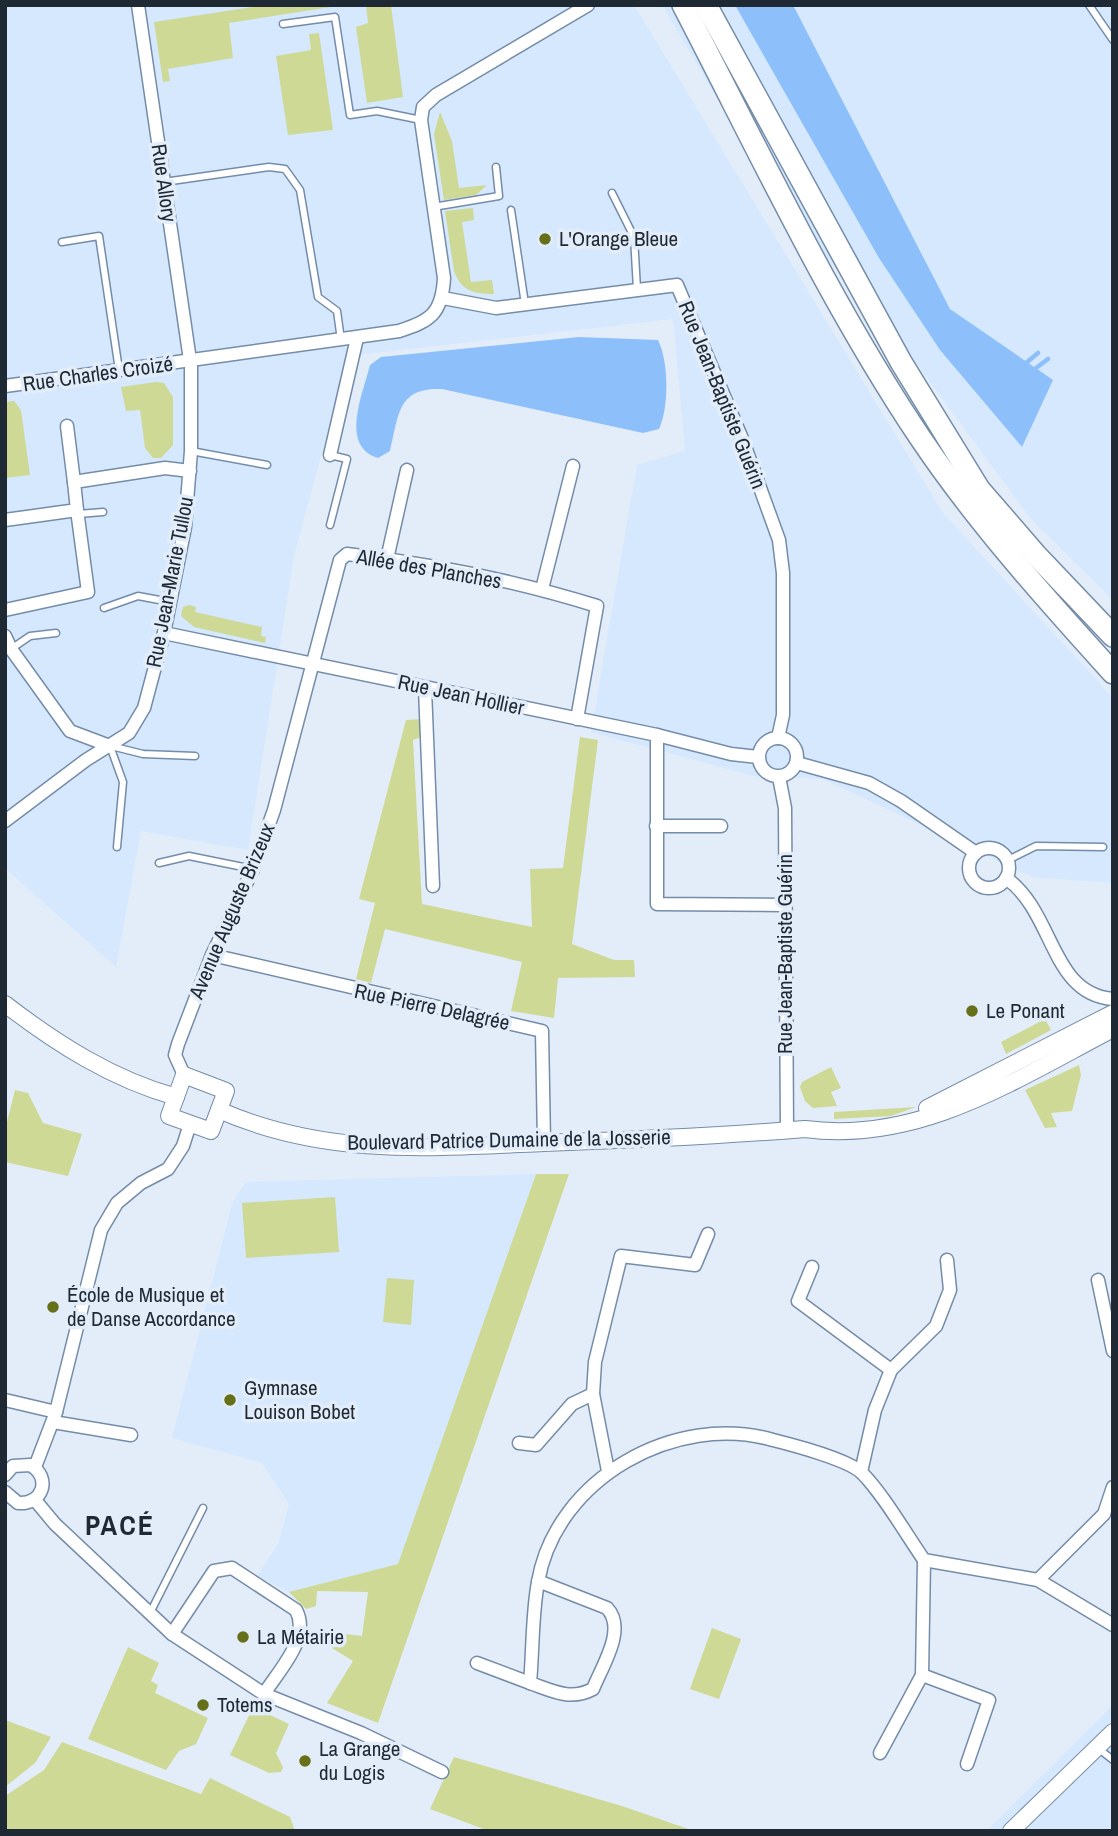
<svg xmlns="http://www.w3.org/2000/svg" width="1118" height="1836" viewBox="0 0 1118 1836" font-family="'Archivo Narrow',sans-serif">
	<rect width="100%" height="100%" fill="#e3edfa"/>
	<g fill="#d5e8fe">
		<polygon points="5,5 634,5 943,513 1113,698 1113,883 1032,877 823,779 754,776 591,732 637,465 685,451 673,319 348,356 294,556 248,850 141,831 116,967 5,868"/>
		<polygon points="662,5 1113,5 1113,600 1031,519 919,367 778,201"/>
		<polygon points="536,1174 398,1564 289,1592 257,1576 279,1542 289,1504 262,1463 172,1438 233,1201 246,1182"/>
		<polygon points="1113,1705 1113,1831 986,1831"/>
	</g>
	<g fill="#ced995">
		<polygon points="266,5 344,5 229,23 233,58 168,69 170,81 163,82 154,22"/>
		<polygon points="366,5 391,5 403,97 367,103 356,27 368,23"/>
		<polygon points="319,33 333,130 288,135 276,56 311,50 309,34"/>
		<polygon points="440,112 452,141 459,188 487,185 476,195 444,200 434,134"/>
		<path d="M473,208l1,12 -12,2 9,60 21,-2 2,14c-20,0 -33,-3 -40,-23l-9,-60z"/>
		<polygon points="156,382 164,383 173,397 173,445 161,458 153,458 145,448 140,410 126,411 121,387"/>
		<polygon points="14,401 21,410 30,475 5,478 5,402"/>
		<polygon points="189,605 196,607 195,612 262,627 261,636 266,637 265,643 194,627 181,616 183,607"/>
		<polygon points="422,719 421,737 413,740 422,904 532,927 530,869 563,868 580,737 598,740 572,944 614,960 634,960 635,977 558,978 554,1018 511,1011 522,962 385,929 371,983 356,979 375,903 359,899 406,720"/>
		<polygon points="1045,1019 1051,1030 1006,1054 1001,1042"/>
		<polygon points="1079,1065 1081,1075 1072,1111 1051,1113 1057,1127 1045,1128 1025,1090"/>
		<polygon points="831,1067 841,1088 831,1092 837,1106 813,1108 805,1101 800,1087 802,1082"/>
		<polygon points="15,1090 28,1093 43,1123 82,1134 68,1176 5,1162 5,1130"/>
		<polygon points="916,1107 891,1116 834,1119 834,1112"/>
		<polygon points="536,1174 569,1174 378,1723 327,1703 353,1661 309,1634 310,1630 362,1636 368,1592 317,1591 316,1606 306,1609 289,1592 398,1564"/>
		<polygon points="335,1197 339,1252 246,1258 242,1203"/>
		<polygon points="387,1278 414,1280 411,1325 383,1322"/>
		<polygon points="712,1628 741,1639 719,1699 690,1689"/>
		<polygon points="128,1647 159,1663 151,1681 158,1685 155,1693 208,1718 196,1744 179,1751 166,1770 88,1739"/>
		<polygon points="253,1707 289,1724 276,1753 283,1767 281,1772 269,1773 230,1755"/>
		<polygon points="5,1720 51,1737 35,1763 5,1787"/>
		<polygon points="62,1742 201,1794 210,1778 290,1817 295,1831 5,1831 5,1796 44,1770"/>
		<polygon points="454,1757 622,1806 694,1831 489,1831 430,1809"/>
	</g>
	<g fill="#8dc0fa">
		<polygon points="735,5 793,5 950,309 1053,380 1022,447 940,350 879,258"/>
		<path d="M579,337l79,3c11,22 11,68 1,89l-16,4 -201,-44c-45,-2 -43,26 -52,62l-12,7c-39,-12 -15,-64 -8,-93l11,-8z"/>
	</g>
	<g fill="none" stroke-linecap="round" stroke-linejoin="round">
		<g stroke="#8dc0fa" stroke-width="4.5">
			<polyline points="1026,363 1038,353"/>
			<polyline points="1036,368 1048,359"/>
		</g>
		<g stroke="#748ca8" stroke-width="9">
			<g id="service">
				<polyline points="1089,5 1113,40"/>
				<polyline points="283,24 335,17 350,115 377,111 421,120"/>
				<polyline points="164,182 269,167 285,169 300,190 318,297 337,311 341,340"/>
				<polyline points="612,193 634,237 637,289"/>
				<polyline points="433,207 499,196 496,167"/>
				<polyline points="511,210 525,304"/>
				<polyline points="62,242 99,236 119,370"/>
				<polyline points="191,451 267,465"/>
				<polyline points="330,455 347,459 330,525"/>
				<polyline points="78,514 103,512"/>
				<polyline points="104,608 138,596 170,602"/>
				<polyline points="11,649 30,636 56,633"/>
				<polyline points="110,746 123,782 117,847"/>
				<polyline points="111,746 143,754 195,756"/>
				<polyline points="1008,860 1036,846 1103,847"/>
				<polyline points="159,863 189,856 253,869"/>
				<polyline points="150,1613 203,1508"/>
				<polyline points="1099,1749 1113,1760"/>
			</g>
		</g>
		<g stroke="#748ca8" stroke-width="15">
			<g id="minor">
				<polyline points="443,298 496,308 677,285 743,441 779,540 783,573 783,715 778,738"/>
				<path d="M5,386l394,-55c32,-10 43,-18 45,-53l-23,-158 2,-13 13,-12 152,-90"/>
				<polyline points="67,426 74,482"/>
				<polyline points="330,455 357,338"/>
				<polyline points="5,520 77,510 74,482 165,468 190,471"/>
				<polyline points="387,559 407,470"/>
				<polyline points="542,589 573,466"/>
				<polyline points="5,610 88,592 77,510"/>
				<polyline points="164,633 657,735 731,754 758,757"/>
				<polyline points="5,636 11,649 70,731 110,746"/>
				<polyline points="425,689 433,886"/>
				<polyline points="657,735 657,904 784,905"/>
				<circle cx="778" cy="757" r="19"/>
				<polyline points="797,763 869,783 901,801 976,853"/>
				<polyline points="779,777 785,808 787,1131"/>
				<polyline points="5,821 86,760 129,733 144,708 164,633 185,527 191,451 191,367 138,5"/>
				<polyline points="656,826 721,826"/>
				<circle cx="989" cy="868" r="20"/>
				<path d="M1006,878c49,35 44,116 107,121"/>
				<polyline points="212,955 542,1031 544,1143"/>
				<path d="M184,1075l-9,-20 3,-11 34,-89 41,-86 21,-59 66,-250 7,-6c84,10 170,27 250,52l-20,113"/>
				<polyline points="812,1267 798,1301 891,1370"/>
				<polyline points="1098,1280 1113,1351"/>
				<polyline points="5,1400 56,1412"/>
				<polyline points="53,1422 131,1435"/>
				<polyline points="519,1443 536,1445 572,1404 593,1394"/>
				<polyline points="35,1467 56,1412 101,1230 117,1203 141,1183 168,1169 183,1146 190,1124"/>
				<polyline points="608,1471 593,1394 595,1362 621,1256 695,1265 708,1234"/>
				<polyline points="861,1472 875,1410 891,1370 936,1326 950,1290 947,1260"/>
				<path d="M5,1475l8,-9 17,-1c22,12 13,40 -12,38l-13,-11"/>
				<polyline points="35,1500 55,1524 172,1634 264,1694 361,1733 442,1772"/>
				<polyline points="1038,1580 1104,1514 1113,1487"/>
				<path d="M538,1581l69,27c20,21 -5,58 -14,81 -23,12 -40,2 -63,-6 3,-33 2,-69 8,-101 18,-104 138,-170 235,-142 20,5 76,20 89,33 21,21 44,61 62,87l114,20 75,45"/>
				<path d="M172,1634l42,-63 18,-3 64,42c15,28 -17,60 -32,84"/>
				<polyline points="477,1663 530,1683"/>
				<polyline points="922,1675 989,1700 967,1764"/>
				<polyline points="880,1753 922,1675 924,1560"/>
			</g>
		</g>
		<g stroke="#748ca8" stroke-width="18">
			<g id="tertiary">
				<path d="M5,1004c52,40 107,75 171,93"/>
				<polygon points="184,1075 226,1091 211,1131 169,1116"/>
				<polyline points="927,1108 1113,1013"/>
				<path d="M219,1110c106,47 212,38 325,33 87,-3 174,-7 261,-14 114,15 210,-49 308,-100"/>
				<polyline points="1011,1831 1113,1732"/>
			</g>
		</g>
		<g stroke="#748ca8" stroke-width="24">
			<g id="primary">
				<path d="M683,5c76,146 146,297 238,434 56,83 125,160 192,234"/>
				<polyline points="706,5 901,362 979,489 1037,556 1113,636"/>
			</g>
		</g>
		<use href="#service" stroke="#fff" stroke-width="6"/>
		<use href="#minor" stroke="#fff" stroke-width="12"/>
		<use href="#tertiary" stroke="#fff" stroke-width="16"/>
		<use href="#primary" stroke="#fff" stroke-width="21"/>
	</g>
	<g fill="#667019" stroke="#e3edfa" stroke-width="2.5">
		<circle cx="545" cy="239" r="7"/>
		<circle cx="972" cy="1011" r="7"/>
		<circle cx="53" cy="1307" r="7"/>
		<circle cx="230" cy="1400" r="7"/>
		<circle cx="243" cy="1637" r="7"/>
		<circle cx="203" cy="1705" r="7"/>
		<circle cx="305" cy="1761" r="7"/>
	</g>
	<g text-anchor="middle" stroke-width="7" stroke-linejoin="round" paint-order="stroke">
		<g font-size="21" fill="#1f2934" stroke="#e3edfa">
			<text transform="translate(164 183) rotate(82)" y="7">Rue Allory</text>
			<text transform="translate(98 374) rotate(-8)" y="7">Rue Charles Croizé</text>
			<text transform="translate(722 395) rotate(68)" y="7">Rue Jean-Baptiste Guérin</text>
			<text transform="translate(429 569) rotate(10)" y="7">Allée des Planches</text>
			<text transform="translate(170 582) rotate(-79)" y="7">Rue Jean-Marie Tullou</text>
			<text transform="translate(461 695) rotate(12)" y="7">Rue Jean Hollier</text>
			<text transform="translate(232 911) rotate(-67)" y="7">Avenue Auguste Brizeux</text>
			<text transform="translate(785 954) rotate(-90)" y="7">Rue Jean-Baptiste Guérin</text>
			<text transform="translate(432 1007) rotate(12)" y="7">Rue Pierre Delagrée</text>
			<text transform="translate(509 1140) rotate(-1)" y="7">Boulevard Patrice Dumaine de la Josserie</text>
		</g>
		<g font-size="21" fill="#1f2934" stroke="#e3edfa" text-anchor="start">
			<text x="559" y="246">L'Orange Bleue</text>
			<text x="986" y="1018">Le Ponant</text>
			<text x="67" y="1302">École de Musique et<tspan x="67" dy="24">de Danse Accordance</tspan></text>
			<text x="244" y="1395">Gymnase<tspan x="244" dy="24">Louison Bobet</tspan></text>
			<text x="257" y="1644">La Métairie</text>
			<text x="217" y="1712">Totems</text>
			<text x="319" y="1756">La Grange<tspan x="319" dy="24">du Logis</tspan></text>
		</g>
		<g font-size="28" font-weight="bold" letter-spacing="2" fill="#1f2934" stroke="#e3edfa">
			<text x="120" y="1535">PACÉ</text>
		</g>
	</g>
	<rect width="1118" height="1836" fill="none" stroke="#1f2934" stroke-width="14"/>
</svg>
